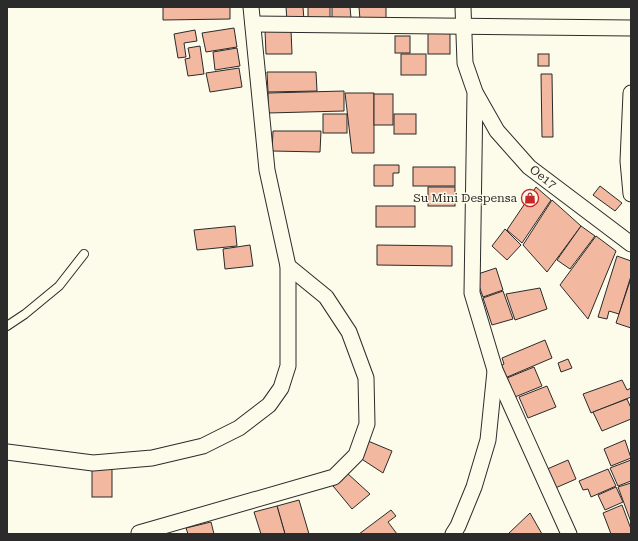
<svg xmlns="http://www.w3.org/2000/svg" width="638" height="541" viewBox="0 0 638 541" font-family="'Roboto Serif',serif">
	<rect width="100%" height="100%" fill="#fdfbea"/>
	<g fill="#f2b8a0" stroke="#2b2b2b">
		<polygon points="163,7 230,7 230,19 163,20"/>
		<polygon points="286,7 303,7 304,20 287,21"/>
		<polygon points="308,7 330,7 330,19 308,20"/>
		<polygon points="332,7 350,7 351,18 332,18"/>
		<polygon points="359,7 386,7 386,20 360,20"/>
		<polygon points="234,28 237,47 206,52 202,33"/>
		<polygon points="195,30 197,41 184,43 186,57 178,58 174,34"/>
		<polygon points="265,30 291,30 292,54 266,54"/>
		<rect x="428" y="33" width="22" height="21"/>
		<rect x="395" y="36" width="15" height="17"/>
		<polygon points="200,46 204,74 188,76 185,59 190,58 188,48"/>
		<polygon points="237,48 240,66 215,70 213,52"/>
		<rect x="401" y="54" width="25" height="21"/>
		<rect x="538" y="54" width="11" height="12"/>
		<polygon points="239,68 242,87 210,92 206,73"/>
		<polygon points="267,72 316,72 317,91 268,92"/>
		<polygon points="541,74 552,74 553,137 542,137"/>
		<polygon points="344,91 344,111 268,113 268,93"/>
		<polygon points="345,93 374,93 374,153 352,153"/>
		<rect x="374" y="94" width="19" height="31"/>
		<rect x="323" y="114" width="24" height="19"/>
		<rect x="394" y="114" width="22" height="20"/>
		<polygon points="273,131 321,131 320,152 272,151"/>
		<polygon points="374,165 399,165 399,173 393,173 393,186 374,186"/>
		<rect x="413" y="167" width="42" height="19"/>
		<polygon points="600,186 622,203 615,211 593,195"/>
		<rect x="428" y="187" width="27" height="19"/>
		<polygon points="536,187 551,200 522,243 507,230"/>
		<polygon points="552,200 581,226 547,272 523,245"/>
		<rect x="376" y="206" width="39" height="21"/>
		<polygon points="235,226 237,246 197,250 194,230"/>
		<polygon points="581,226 595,236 570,269 557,260"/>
		<polygon points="505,229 521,245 507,260 492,246"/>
		<polygon points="596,236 616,251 588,319 560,285"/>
		<polygon points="250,245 253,266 225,269 223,249"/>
		<polygon points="377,245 452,246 452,266 377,265"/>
		<polygon points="617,256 631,261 631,276 619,314 609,311 607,319 598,317"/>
		<polygon points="496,268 503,290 483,297 475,275"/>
		<polygon points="631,278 631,328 616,323"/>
		<polygon points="540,288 547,309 515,320 506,294"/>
		<polygon points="503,291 513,319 492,325 483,298"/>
		<polygon points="545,340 552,358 505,378 500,366 504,364 502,358"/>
		<polygon points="568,359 572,368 561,372 558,363"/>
		<polygon points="534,367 542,386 515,397 507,378"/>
		<polygon points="622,380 627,390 631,388 631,397 591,413 583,394"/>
		<polygon points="547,386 556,407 528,418 519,397"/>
		<polygon points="627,399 631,408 631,419 602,431 593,412"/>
		<polygon points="625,440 631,458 611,466 604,449"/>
		<polygon points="368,441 392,451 383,473 360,458"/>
		<polygon points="568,460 576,479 553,489 545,470"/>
		<polygon points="631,460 631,481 618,486 610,468"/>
		<rect x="92" y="466" width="20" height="31"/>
		<polygon points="608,469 616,486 591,497 588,489 583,490 579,481"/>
		<polygon points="347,473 370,494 352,509 333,486"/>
		<polygon points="631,483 631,522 618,487"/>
		<polygon points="616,487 623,502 605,510 598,495"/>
		<polygon points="299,500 309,534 285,534 277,506"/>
		<polygon points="622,505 631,529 631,534 611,534 603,513"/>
		<polygon points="277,506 285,534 261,534 254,512"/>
		<polygon points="391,510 396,516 388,522 397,534 359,534"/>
		<polygon points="530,513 542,534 508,534"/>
		<polygon points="211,522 214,534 188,534 186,528"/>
	</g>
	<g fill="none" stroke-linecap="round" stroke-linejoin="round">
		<g stroke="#2b2b2b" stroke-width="10">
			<polyline id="service" points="7,326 25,314 59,286 84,254"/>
		</g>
		<g stroke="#2b2b2b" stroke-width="17">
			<g id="minor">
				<polyline points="463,7 465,63 475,92 472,293 495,370 569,534"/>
				<polyline points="253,24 631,28"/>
				<polyline points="631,93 628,161 631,194"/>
				<polyline points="476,94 497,131 529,167 631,244"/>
				<polyline points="7,452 93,463 152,458 203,446 239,428 269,405 281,388 288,366 288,266 267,170 251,7"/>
				<polyline points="139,533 334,477 356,455 367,424 366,378 349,332 326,297 288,266"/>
				<polyline points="453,534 458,526 474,487 488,440 495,371"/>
			</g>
		</g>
		<use href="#service" stroke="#fdfbea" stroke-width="8"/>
		<use href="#minor" stroke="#fdfbea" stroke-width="15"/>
	</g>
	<defs>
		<g id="shop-ring" transform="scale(0.9)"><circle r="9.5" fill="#fdfbea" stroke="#c62828" stroke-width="1.5"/><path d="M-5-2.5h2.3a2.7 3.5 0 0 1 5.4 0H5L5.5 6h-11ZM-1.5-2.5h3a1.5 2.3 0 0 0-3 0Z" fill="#c62828"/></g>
	</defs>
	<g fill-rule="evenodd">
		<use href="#shop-ring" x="530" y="198"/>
	</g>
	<g text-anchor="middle" stroke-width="3" stroke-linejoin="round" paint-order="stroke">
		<g font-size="12" fill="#2b2b2b" stroke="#fdfbea">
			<text transform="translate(543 177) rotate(38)" y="4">Oe17</text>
		</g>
		<g font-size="12" fill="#2b2b2b" stroke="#fdfbea" text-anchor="end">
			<text x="517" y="202">Su Mini Despensa</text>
		</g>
	</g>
	<rect width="638" height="541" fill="none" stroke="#2b2b2b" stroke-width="16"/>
</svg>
